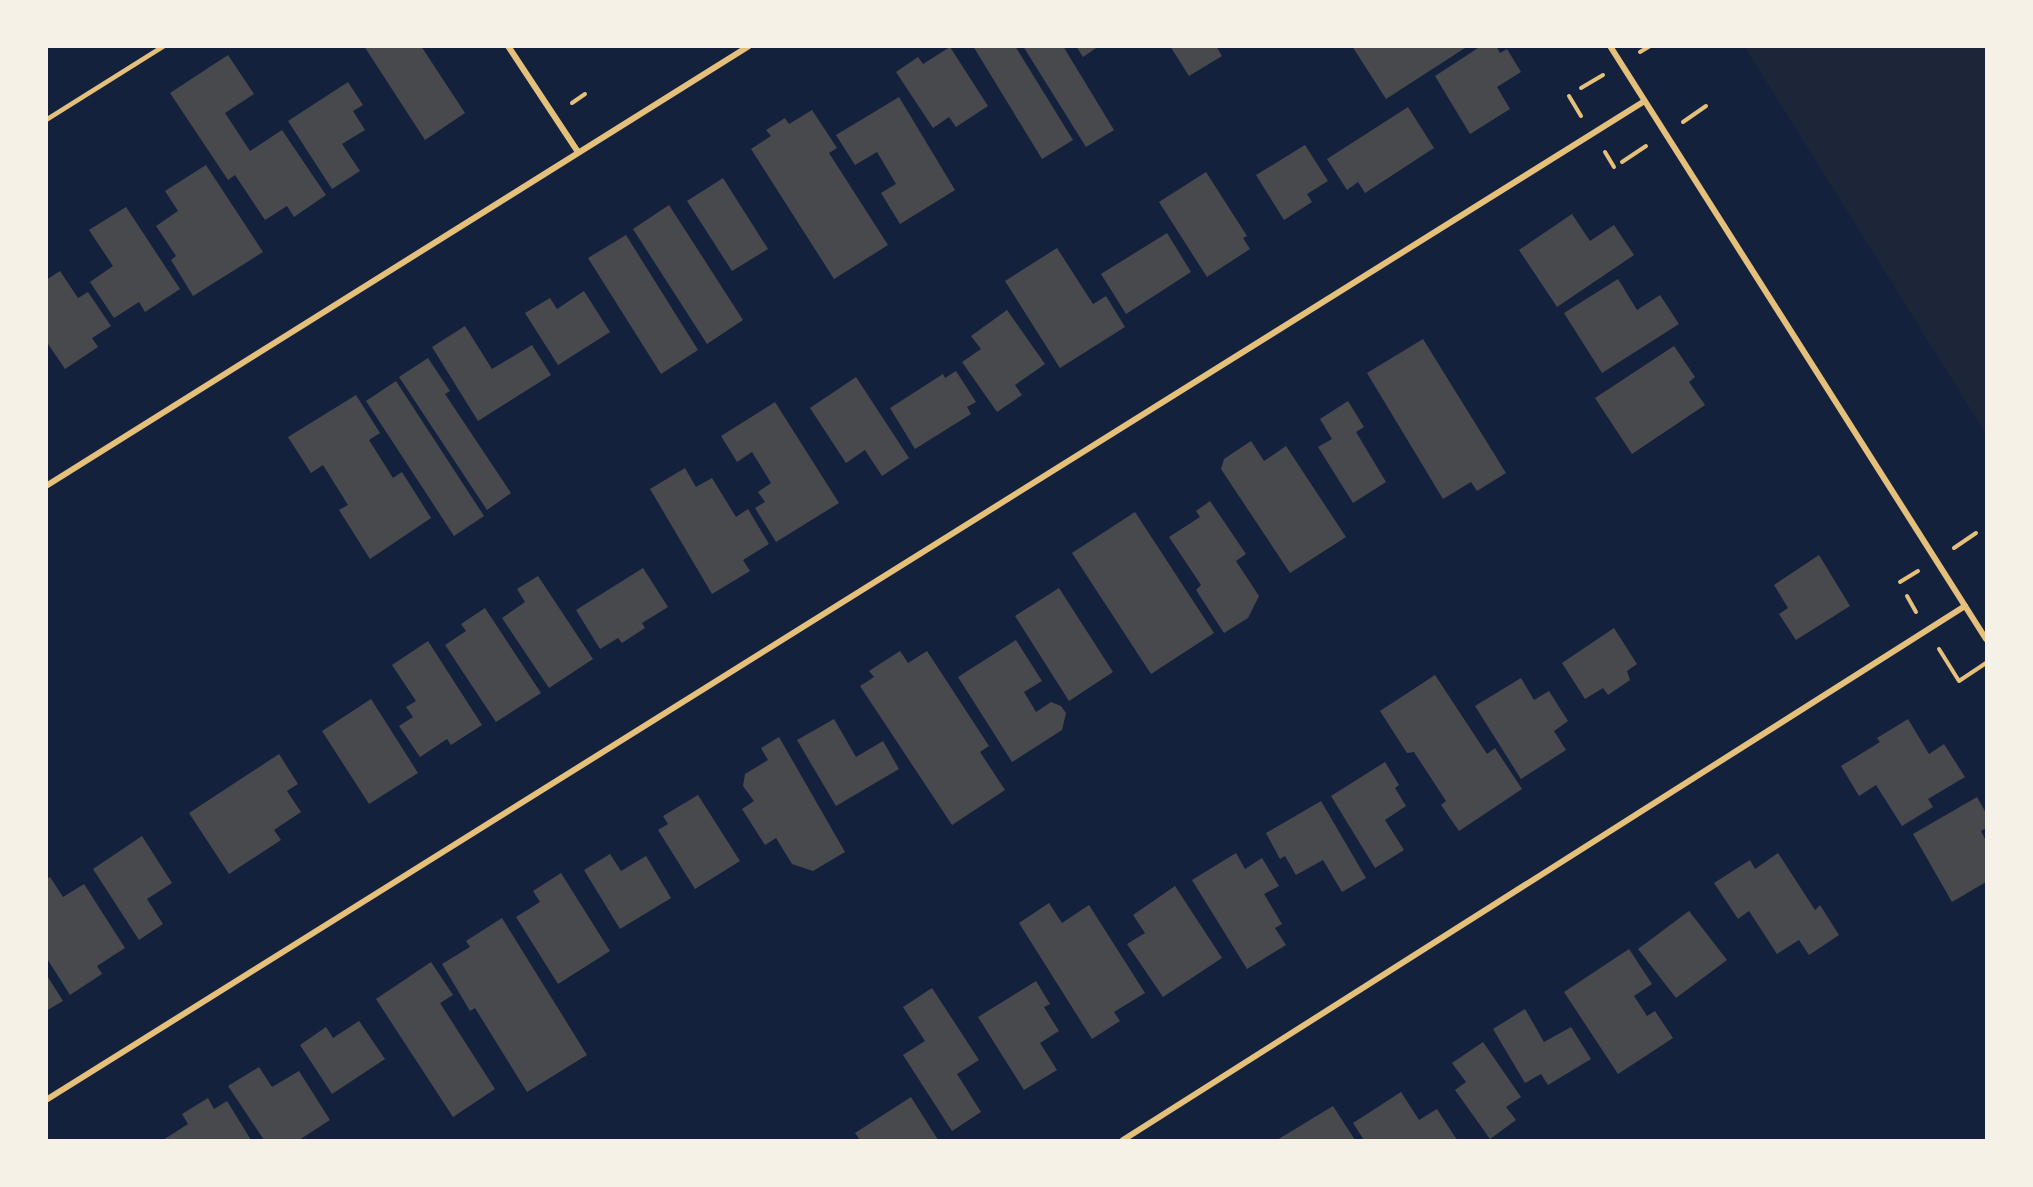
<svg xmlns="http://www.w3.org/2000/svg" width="2033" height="1187" viewBox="0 0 2033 1187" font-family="'Libre Baskerville',serif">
	<rect width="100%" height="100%" fill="#14213d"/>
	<polygon fill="#1d2539" points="1745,47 1986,47 1986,434"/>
	<g fill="#48494c">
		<polygon points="364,46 421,46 465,113 425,140"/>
		<polygon points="973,46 1015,46 1073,140 1042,159"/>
		<polygon points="1023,46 1063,46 1114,130 1086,147"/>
		<polygon points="1076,46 1099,46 1083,57"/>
		<polygon points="1170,46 1216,46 1222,56 1189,76"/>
		<polygon points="1352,46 1468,46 1386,99"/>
		<polygon points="1481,46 1496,46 1500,53 1507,49 1521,72 1497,87 1510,109 1470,134 1435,76"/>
		<polygon points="950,47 988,106 956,127 949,117 933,128 896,72 918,57 923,64"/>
		<polygon points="228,55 254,94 225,113 250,151 282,130 326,195 294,217 287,206 265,220 235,175 228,180 170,93"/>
		<polygon points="348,82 363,105 353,111 365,130 342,144 360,171 332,189 288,121"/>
		<polygon points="899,97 955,190 900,224 881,193 896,184 877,152 855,165 836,135"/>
		<polygon points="1408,107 1434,148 1365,193 1358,182 1347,190 1327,159"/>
		<polygon points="812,110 837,148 829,153 888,245 834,279 751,149 771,136 766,130 785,118 789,124"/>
		<polygon points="1305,145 1328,181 1307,194 1312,202 1284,220 1256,175"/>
		<polygon points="206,165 263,252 193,296 171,260 176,256 156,226 178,211 165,191"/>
		<polygon points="1206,172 1247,236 1243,238 1250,249 1207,277 1159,202"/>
		<polygon points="723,178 768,249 732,271 687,201"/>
		<polygon points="669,205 743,320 707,344 633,229"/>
		<polygon points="126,207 180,289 145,312 139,302 114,318 90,282 113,266 89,230"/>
		<polygon points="1572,214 1590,241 1614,225 1634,255 1557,307 1519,250"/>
		<polygon points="1167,233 1191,272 1126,314 1101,274"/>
		<polygon points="626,235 698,350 661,374 588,258"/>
		<polygon points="1057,248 1093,304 1106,296 1125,327 1060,368 1005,281"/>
		<polygon points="60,271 78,298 88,292 111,326 92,338 98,347 65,369 46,341 46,280"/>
		<polygon points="1618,279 1637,310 1660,295 1679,324 1602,373 1564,313"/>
		<polygon points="584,291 610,332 558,365 525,313 550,298 557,309"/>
		<polygon points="1007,310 1045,364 1015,385 1022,395 997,412 962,362 981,349 971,336"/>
		<polygon points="465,326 492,369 532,345 551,375 478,421 432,347"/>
		<polygon points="1423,339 1506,473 1477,491 1471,482 1443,499 1367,373"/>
		<polygon points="1674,346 1695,377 1689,382 1705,405 1632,454 1595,398"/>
		<polygon points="428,358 450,391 445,394 511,493 487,510 399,377"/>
		<polygon points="956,371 976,402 967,407 971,414 915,449 890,408 943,374 945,378"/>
		<polygon points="856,377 909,458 882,476 865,450 846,463 810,408"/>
		<polygon points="396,381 484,516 454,536 366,401"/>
		<polygon points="356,395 380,433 369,440 393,478 402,472 431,518 370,559 339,510 348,505 323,465 311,473 288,437"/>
		<polygon points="1348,401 1364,427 1356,432 1386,482 1353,503 1318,447 1332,439 1320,419"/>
		<polygon points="775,402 839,503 776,542 755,508 765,502 758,492 771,483 752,452 737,462 721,436"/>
		<polygon points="1251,441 1264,461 1286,446 1346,537 1290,573 1221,469 1224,459"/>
		<polygon points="685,468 696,487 712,478 736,517 748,509 769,544 743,560 750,571 712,594 650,489"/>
		<polygon points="1210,501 1246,554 1236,561 1259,596 1248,618 1224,633 1196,590 1201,585 1169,537 1200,517 1196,511"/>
		<polygon points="1135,512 1214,633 1151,674 1072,553"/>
		<polygon points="1819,555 1850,606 1796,640 1779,614 1788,608 1774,585"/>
		<polygon points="643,568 668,607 642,623 645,628 622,643 618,638 600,649 576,610"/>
		<polygon points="538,576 593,659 549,688 502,618 525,602 517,589"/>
		<polygon points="1059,588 1113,672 1069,701 1015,616"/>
		<polygon points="485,608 541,693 496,722 445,645 466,631 461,624"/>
		<polygon points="1614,628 1637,664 1627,671 1630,680 1608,695 1603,688 1585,699 1562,663"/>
		<polygon points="1016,640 1042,681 1024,692 1036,712 1051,702 1061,706 1066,713 1062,730 1012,762 958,677"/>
		<polygon points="428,641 482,725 451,745 447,739 420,757 399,726 413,717 406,707 416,701 392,665"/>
		<polygon points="900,651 908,663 927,651 989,746 980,752 1005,790 952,825 860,686 874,677 869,671"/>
		<polygon points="1435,675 1487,754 1495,748 1522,789 1459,831 1441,805 1446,801 1414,752 1407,753 1380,711"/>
		<polygon points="1521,678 1534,700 1549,691 1568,721 1554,731 1566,750 1521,779 1475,706"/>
		<polygon points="371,699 418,773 369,804 322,731"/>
		<polygon points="834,719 856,757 883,741 899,769 836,806 797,740"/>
		<polygon points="1908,719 1929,754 1944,744 1965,777 1928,799 1933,807 1902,826 1876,785 1859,796 1841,766 1880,742 1877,738"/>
		<polygon points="779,737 845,852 813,871 792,864 776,838 765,845 742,809 754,801 743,786 745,774 768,760 761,748"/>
		<polygon points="279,754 298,784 287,791 301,812 274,830 281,840 229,874 189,813"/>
		<polygon points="1385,762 1399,785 1395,788 1406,806 1385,820 1404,850 1375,868 1331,796"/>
		<polygon points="698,795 740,861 695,889 658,830 668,824 663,816"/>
		<polygon points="1977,797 1986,813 1986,828 1981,831 1986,841 1986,882 1952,902 1913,834"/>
		<polygon points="1321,801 1366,878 1342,892 1323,860 1296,875 1285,856 1280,859 1266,833"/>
		<polygon points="142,836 172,883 147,899 163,924 139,940 93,869"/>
		<polygon points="1236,853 1245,869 1262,858 1279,886 1264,894 1282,924 1275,928 1286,945 1247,969 1192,880"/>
		<polygon points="1778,853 1815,910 1820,905 1839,935 1809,955 1799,940 1777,954 1749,911 1738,919 1714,883 1750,860 1755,869"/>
		<polygon points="610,854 621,871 646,856 671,898 620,929 584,870"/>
		<polygon points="561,873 610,951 558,984 516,917 540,902 533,891"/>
		<polygon points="50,877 63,897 84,884 125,948 97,966 102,974 70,995 46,957 46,879"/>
		<polygon points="1175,886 1222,958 1163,997 1127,944 1145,933 1133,915"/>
		<polygon points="1049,903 1062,923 1089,905 1145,993 1114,1012 1120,1021 1092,1039 1019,923"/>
		<polygon points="1689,911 1727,960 1676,998 1638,949"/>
		<polygon points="502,918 587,1055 527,1092 475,1008 470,1011 442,964 470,947 466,941"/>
		<polygon points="1629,949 1652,984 1634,996 1647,1016 1655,1011 1673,1038 1618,1074 1564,992"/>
		<polygon points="431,962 453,995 440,1003 495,1089 453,1117 376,999"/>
		<polygon points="46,974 63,1001 46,1011"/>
		<polygon points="1036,981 1050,1004 1044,1007 1059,1031 1040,1043 1057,1070 1024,1090 978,1017"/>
		<polygon points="932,988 979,1060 957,1074 981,1112 952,1131 903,1055 925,1041 903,1007"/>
		<polygon points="1525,1009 1544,1042 1571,1027 1591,1059 1548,1085 1541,1074 1525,1083 1493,1029"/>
		<polygon points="359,1021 385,1059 332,1094 300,1045 326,1027 333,1038"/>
		<polygon points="1483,1042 1521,1097 1506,1107 1516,1120 1490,1139 1455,1090 1466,1082 1452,1063"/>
		<polygon points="259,1067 272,1087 299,1071 330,1120 299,1140 264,1140 228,1086"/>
		<polygon points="1401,1092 1419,1120 1437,1109 1457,1140 1364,1140 1353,1123"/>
		<polygon points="911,1097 938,1140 860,1140 855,1133"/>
		<polygon points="208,1098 214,1109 227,1101 251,1140 163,1140 188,1124 182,1114"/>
		<polygon points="1333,1106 1355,1140 1277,1140"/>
	</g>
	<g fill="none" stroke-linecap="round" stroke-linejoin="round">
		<g stroke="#e5c07b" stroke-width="4">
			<polyline points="1640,52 1650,46"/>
			<polyline points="1581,88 1603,75"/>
			<polyline points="1569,96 1581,116"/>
			<polyline points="572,103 585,94"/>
			<polyline points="1683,122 1706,106"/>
			<polyline points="1605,152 1614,167"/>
			<polyline points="1622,162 1646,146"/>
			<polyline points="1954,548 1976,533"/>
			<polyline points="1900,582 1918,571"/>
			<polyline points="1907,596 1916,612"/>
			<polyline points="1939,649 1959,681 1986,663"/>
		</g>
		<polyline stroke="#e5c07b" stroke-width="4.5" points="46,120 164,46"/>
		<g stroke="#e5c07b" stroke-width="6">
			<polyline points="508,46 578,152"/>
			<polyline points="1610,46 1986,639"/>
			<polyline points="46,486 749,46"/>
			<polyline points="46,1100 1643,102"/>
			<polyline points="1123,1140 1965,606"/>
		</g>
	</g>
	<rect width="2033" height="1187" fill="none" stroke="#f6f1e7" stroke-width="96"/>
</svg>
